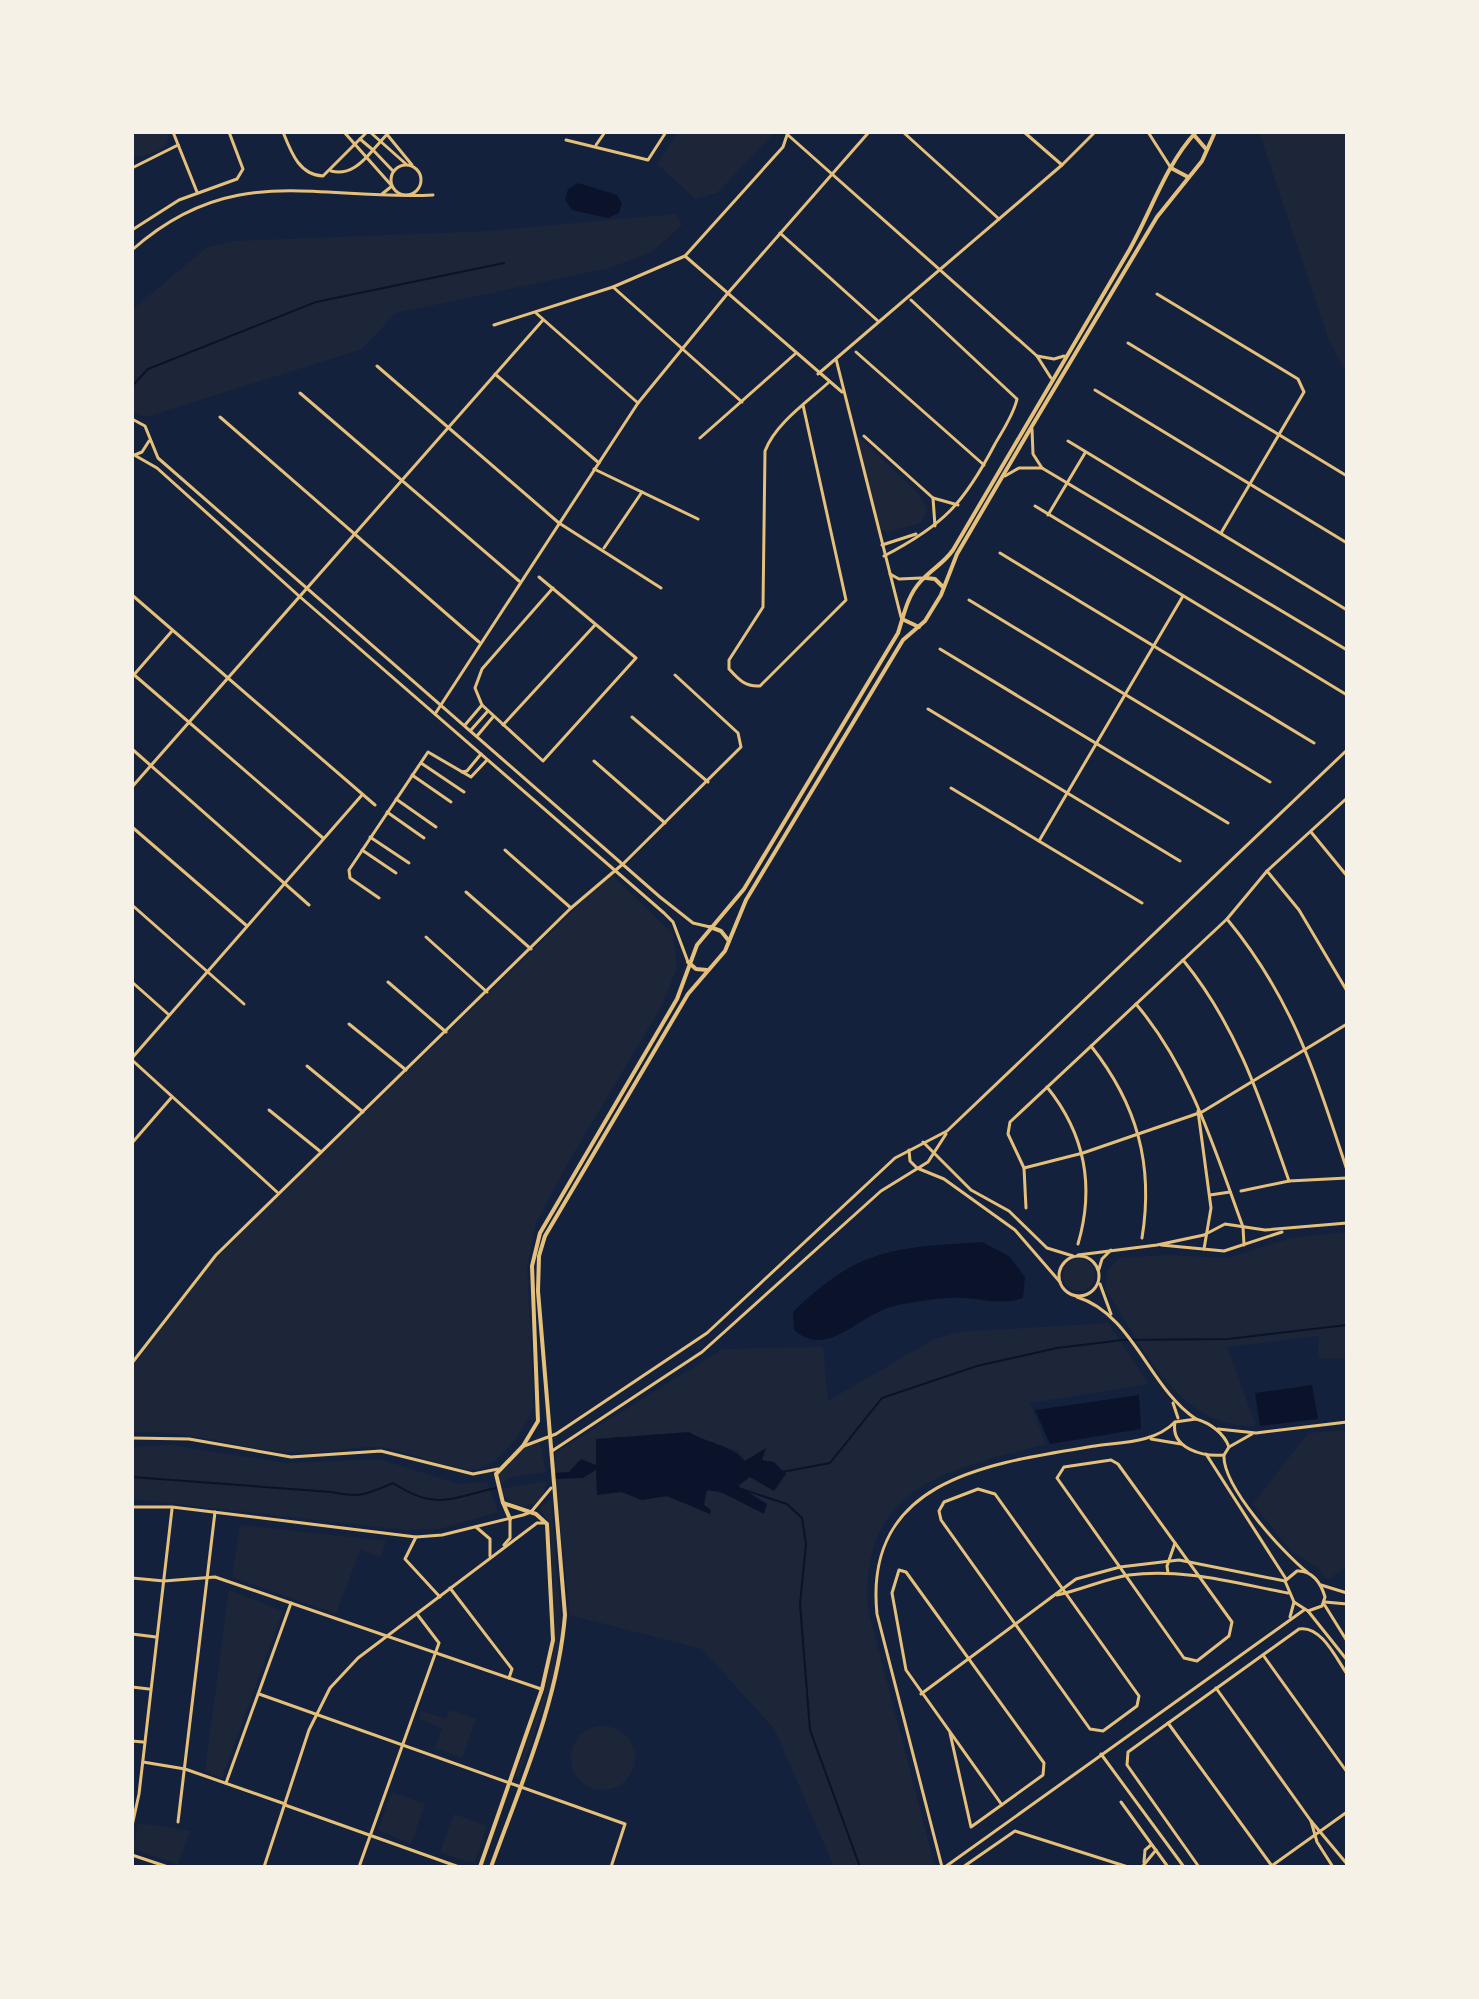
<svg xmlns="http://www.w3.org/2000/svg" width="1479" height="1999" viewBox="0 0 1479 1999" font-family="'Noto Serif',serif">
	<rect width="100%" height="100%" fill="#14213d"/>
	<g fill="#1d2539">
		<path d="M132,132h36c3,24 -25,21 -36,27z"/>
		<polygon points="678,132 775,132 717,193 695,199 657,164"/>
		<polygon points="1259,132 1347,132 1347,375 1329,340"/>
		<polygon points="676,214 682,225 652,252 609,268 396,313 362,349 146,417 132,412 132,310 206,248 234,241 490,231"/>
		<polygon points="855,434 920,495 927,510 921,523 887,532 879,528"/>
		<path d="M611,874l62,60 4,34 -16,39 -92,154 -33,62 -9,44 7,139c-9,22 -31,56 -56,63 -18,5 -77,-21 -101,-22 -25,-1 -50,6 -74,6 -58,-1 -112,-25 -171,-20v-65l79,-106z"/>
		<path d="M1347,1232v127l-29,-1 1,-22 -92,11 29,79c-79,2 -111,-78 -150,-135l1,-20 12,-13 48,-3 61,3 63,-20z"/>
		<circle cx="1079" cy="1275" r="16"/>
		<path d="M1108,1323l41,61 -119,19 16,41c-95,25 -187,40 -178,165l67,258h-101l-59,-137 -73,-81 -132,-34 -15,-136 41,-10 2,26c35,-10 81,1 112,19l-6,-8 2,-16c26,3 33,16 61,14l-30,-17 13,-11 25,15 3,-21 -16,-10 3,-11 -20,12 -8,-11 -32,-8 -16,-10 -92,7 -1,27 -18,-5 -8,11 -15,1v-20l168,-104 100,-2 5,54 106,-62 25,-7z"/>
		<polygon points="1347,1430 1347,1566 1327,1580 1318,1568 1292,1552 1253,1504 1308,1433"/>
		<polygon points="540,1443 546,1472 513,1477 500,1484 498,1475 528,1444"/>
		<polygon points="171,1445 285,1463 380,1459 458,1484 487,1482 498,1512 440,1529 406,1530 132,1499 132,1447"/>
		<path d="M547,1481l-5,18c-18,10 -31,11 -41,-10z"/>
		<polygon points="551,1499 561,1619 559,1644 550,1690 518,1778 516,1775 544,1693 555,1644 550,1525 540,1508"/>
		<polygon points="240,1525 386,1541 381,1557 360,1550 336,1614 232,1577"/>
		<polygon points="229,1590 283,1611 222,1778 205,1771"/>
		<polygon points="449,1710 476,1719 462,1758 435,1748 442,1728 419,1719 421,1711 446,1719"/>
		<circle cx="603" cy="1758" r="32"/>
		<polygon points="392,1792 425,1804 411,1844 378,1830"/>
		<polygon points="454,1814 487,1826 474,1863 440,1853"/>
		<polygon points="138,1823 190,1831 178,1864 133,1849"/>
	</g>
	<g fill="#0b132b">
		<polygon points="578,183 617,195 622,203 619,213 608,218 572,210 565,200 568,189"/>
		<path d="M982,1242l27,14 16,21 -2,21c-21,7 -39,1 -61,0 -21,-1 -48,4 -68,8 -35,8 -66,54 -100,24l-1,-18c66,-65 102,-64 189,-70z"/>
		<polygon points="1312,1385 1318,1419 1260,1426 1255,1393"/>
		<polygon points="1139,1395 1141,1429 1050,1444 1035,1410"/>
		<path d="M689,1432c18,11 43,13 56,29l21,-13 -4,12 12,2 12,12 -12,17 -24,-14 -12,9 29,18 -3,10 -43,-22 -14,-2 -3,15 7,5 -1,4 -43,-18 -25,4 -21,-8 -24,3 -1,-25 -13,8 -28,1v-6l14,-1 12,-13 15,6v-26z"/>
	</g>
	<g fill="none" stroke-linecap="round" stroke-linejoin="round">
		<g stroke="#0b132b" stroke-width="2">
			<polyline points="132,386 148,369 316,302 504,263"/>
			<polyline points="782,1472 830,1463 882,1398 977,1366 1057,1348 1123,1340 1228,1339 1347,1325"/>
			<path d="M132,1477l199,15c30,6 34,3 62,-9 43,28 58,15 103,5"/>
			<polyline points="735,1487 787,1504 802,1518 806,1544 800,1604 810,1730 860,1867"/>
		</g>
		<g stroke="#e5c07b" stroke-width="3">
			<polyline points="173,132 197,192"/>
			<path d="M283,132c8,20 16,43 40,44l44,-44"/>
			<polyline points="344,132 392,186 382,194"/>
			<polyline points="370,132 406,164"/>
			<polyline points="385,132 412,165"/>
			<polyline points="903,132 999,219"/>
			<polyline points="1024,132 1062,165"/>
			<polyline points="1148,132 1171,168"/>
			<polyline points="788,135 1037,356 1051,378"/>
			<polyline points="360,139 373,150 389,132"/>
			<polyline points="566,140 648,160 666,132"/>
			<polyline points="596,145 605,132"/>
			<circle cx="406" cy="180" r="15"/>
			<polyline points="132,168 178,145"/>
			<path d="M331,171c18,5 31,-8 42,-21l20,21"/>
			<polyline points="132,230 179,200 237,179 243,169 229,132"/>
			<polyline points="780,233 878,321"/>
			<path d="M132,250c101,-90 185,-49 301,-55"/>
			<polyline points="685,256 842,392"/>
			<polyline points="613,287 742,402"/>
			<polyline points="1157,294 1298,379 1304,392 1221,533"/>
			<polyline points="536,313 638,403"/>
			<polyline points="494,325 613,287 685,256 783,147 788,132"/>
			<polyline points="1128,343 1347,476"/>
			<polyline points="856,352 984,465"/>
			<polyline points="1037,356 1054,359 1064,356"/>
			<polyline points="836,359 901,617"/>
			<polyline points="377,366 559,523 661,588"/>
			<polyline points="495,374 599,463"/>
			<polyline points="818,374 1062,165 1095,132"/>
			<polyline points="1095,390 1347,543"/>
			<polyline points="300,393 519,581"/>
			<path d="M803,405l43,195 -86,86c-15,1 -22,-7 -31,-17v-9l34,-53 2,-156c10,-27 42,-49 63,-68"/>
			<polyline points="220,417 479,642"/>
			<polyline points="864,436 933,498 958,505"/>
			<polyline points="700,438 795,354"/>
			<polyline points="1068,441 1347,610"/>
			<polyline points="594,469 698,519"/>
			<polyline points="933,498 935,526"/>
			<polyline points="1035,506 1347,695"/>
			<polyline points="1048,515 1085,453"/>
			<polyline points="882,545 916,534"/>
			<polyline points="604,548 642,492"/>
			<polyline points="1000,553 1314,743"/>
			<path d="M884,556c60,-31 80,-53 111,-112 8,-14 19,-30 22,-45l-106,-99"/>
			<polyline points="890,574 899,579 921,578"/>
			<polyline points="539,577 636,658 543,761 482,705 475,688 482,669 553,588"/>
			<polyline points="132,595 375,805"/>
			<polyline points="969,600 1270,782"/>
			<polyline points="940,649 1228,823"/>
			<polyline points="132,673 323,838"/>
			<polyline points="132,677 172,631"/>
			<polyline points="928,709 1180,861"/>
			<polyline points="435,714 638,403 728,293 869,132"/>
			<polyline points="632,717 708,782"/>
			<polyline points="465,725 482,705"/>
			<polyline points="503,725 595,625"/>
			<polyline points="471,730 487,712"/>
			<polyline points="477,736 493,717"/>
			<polyline points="132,749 309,905"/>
			<polyline points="594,761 665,823"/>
			<polyline points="421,763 464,792"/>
			<polyline points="462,772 467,771 481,754"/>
			<polyline points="412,775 451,802"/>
			<polyline points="132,787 543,320"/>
			<polyline points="951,788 1142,903"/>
			<polyline points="396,799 436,827"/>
			<polyline points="387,812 424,838"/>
			<polyline points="132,827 247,926"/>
			<polyline points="1311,832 1347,876"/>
			<polyline points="370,837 409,863"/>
			<polyline points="1039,841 1183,596"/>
			<polyline points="362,850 396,873"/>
			<polyline points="505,850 571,908"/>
			<polyline points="1267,871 1299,910 1347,991"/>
			<polyline points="466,892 531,949"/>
			<polyline points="379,898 350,878 349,870 428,752 471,777 487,760"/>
			<polyline points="132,905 244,1004"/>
			<path d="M1227,919c66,80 88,154 120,251"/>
			<polyline points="426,937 487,992"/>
			<path d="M1183,960c54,66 78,141 106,221"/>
			<polyline points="132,982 168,1014"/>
			<polyline points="388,982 446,1032"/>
			<path d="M1136,1004c55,65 78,144 107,223l1,18"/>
			<polyline points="349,1024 406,1070"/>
			<path d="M1091,1046c46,58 63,119 51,192"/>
			<polyline points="132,1058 362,795"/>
			<polyline points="132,1060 277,1192"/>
			<polyline points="307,1066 363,1112"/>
			<path d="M1047,1087c38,47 48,99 31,157"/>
			<polyline points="269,1110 321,1152"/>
			<polyline points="1198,1111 1211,1208 1204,1249"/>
			<polyline points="132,1143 171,1098"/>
			<polyline points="1024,1168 1083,1153 1202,1112 1347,1024"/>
			<polyline points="1241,1191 1289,1181 1347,1178"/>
			<polyline points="1210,1195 1230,1192"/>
			<polyline points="1026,1208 1024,1168 1008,1134 1010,1122 1227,919 1267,871 1347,798"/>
			<polyline points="1161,1245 1224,1251 1282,1232"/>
			<polyline points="1078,1255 1157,1245 1204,1235 1225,1224 1265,1230 1347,1223"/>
			<polyline points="1099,1269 1102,1259 1111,1250"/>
			<polyline points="132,1363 216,1255 571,908 624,863 741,747 738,733 675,675"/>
			<polyline points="1218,1429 1256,1433 1347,1422"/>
			<polyline points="132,1438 189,1439 291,1457 381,1451 473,1474 498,1469"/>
			<polyline points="1151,1439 1181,1444"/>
			<polyline points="1229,1447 1252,1434"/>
			<polygon points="1111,1460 1118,1464 1232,1622 1229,1636 1197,1661 1184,1658 1057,1478 1064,1467"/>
			<polygon points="978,1489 995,1494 1139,1696 1137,1706 1103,1731 1090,1729 941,1520 939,1511 944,1502"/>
			<polyline points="132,1507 172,1507 416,1537 442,1535 523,1515 531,1512 551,1488"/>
			<polyline points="416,1537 405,1559 440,1597"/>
			<polyline points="1168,1573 1167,1566 1175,1543"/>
			<polyline points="132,1578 164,1581 215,1577 541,1689"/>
			<polyline points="1321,1585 1347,1593"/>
			<polyline points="450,1588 512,1669 509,1678"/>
			<path d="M1057,1595c24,-5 47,-16 72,-20 53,-7 106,8 159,18"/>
			<polyline points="1325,1602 1347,1604"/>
			<polyline points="1290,1617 1294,1602"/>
			<polyline points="132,1634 156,1637"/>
			<polyline points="1263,1655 1347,1772"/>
			<polyline points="132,1687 149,1689"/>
			<polyline points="1216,1688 1311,1821 1347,1864"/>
			<polyline points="259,1694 625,1824 611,1867"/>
			<polyline points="921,1694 1076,1579 1120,1567 1179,1560 1285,1581"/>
			<polyline points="1168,1723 1272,1866"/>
			<polyline points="950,1733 971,1827 1043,1775 1044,1763 906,1572 899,1570 892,1593 906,1670 1002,1805"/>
			<polyline points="132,1741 143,1742"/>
			<polyline points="1101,1754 1184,1867"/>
			<polyline points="143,1762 185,1769 285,1804"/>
			<polyline points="226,1783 291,1603"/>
			<polyline points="1121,1802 1168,1867"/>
			<polyline points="1311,1821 1317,1842 1333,1867"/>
			<polyline points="178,1822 215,1512"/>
			<polyline points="132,1826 139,1794 172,1509"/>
			<polyline points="132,1855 168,1867"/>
			<polyline points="1144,1862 1145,1850 1151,1845"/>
			<polyline points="359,1867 439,1643 417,1614"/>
			<path d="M942,1867l-65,-253c-14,-136 114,-151 218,-168 28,-4 59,-3 80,-24"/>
			<polyline points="945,1867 1304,1610"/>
			<polyline points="963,1867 1015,1831 1128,1867"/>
			<polyline points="1142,1867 1156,1850"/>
			<path d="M1199,1867l-72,-102 1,-13 171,-123c22,-4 37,29 48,45"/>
			<polyline points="1270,1867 1347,1812"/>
		</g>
		<g stroke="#e5c07b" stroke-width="3">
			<polyline points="132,419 145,426 158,458 660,897 693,923 710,927"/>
			<polyline points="1032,429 1033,454 1042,468 1347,650"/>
			<polyline points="132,456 142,452 149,441"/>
			<polyline points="136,456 157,468 299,596 664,913 673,922 688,962"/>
			<polyline points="1005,476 1019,468 1042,468"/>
			<polyline points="923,1142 971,1190 1009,1211 1047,1248 1073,1256"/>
			<polyline points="909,1150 910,1161 917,1168 944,1179 1015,1230 1060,1282"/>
			<circle cx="1079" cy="1276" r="20"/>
			<polyline points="1100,1284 1111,1314"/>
			<path d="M1077,1297c56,17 72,91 119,122"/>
			<polyline points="1173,1403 1178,1418"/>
			<path d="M1196,1419c14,4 28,14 33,28l-5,8c-20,2 -54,-6 -49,-33z"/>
			<polyline points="524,1446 556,1434 707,1333 895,1158 947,1131 1347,750"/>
			<polyline points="552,1451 702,1352 881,1191 928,1162 946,1134"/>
			<polyline points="1206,1454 1286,1579"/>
			<path d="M1224,1455c-2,31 59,98 83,117"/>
			<polyline points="476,1527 490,1539 490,1556"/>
			<polyline points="504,1545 510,1538 510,1519"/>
			<path d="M1297,1571c15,-1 24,12 28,26l-3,9 -14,5 -14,-9 -9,-21z"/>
			<polyline points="1324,1604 1347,1641"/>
			<polyline points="1308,1611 1347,1660"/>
			<polyline points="285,1805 459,1867"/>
			<polyline points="264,1867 309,1730 330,1688 358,1658 537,1523 544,1523"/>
		</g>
		<g stroke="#e5c07b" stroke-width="4">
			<polyline points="1194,135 1206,149"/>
			<polyline points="1171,168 1188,177"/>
			<polyline points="926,578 935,579 942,586"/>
			<polyline points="902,619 919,627"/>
			<polyline points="710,927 721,931 729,941"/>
			<polyline points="688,962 696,969 707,970"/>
			<polyline points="504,1505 510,1519"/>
			<path d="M480,1867l62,-178 11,-49 -6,-116 -11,-10 -33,-11 -7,-29 27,-28 15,-25 -6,-155 8,-33 137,-234 20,-54 47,-56 154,-256c6,-18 9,-37 23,-52 11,-12 23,-18 32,-31 58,-99 116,-198 174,-296 24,-41 37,-87 69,-122"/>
			<path d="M491,1867c29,-81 67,-165 74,-252l-27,-324 1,-35 6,-20 143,-242 37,-43 21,-51 157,-260 22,-19 16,-26 16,-41 75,-128 125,-209 45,-56 13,-29"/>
		</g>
	</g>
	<rect width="1479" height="1999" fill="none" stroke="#f6f1e7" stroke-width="268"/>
</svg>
